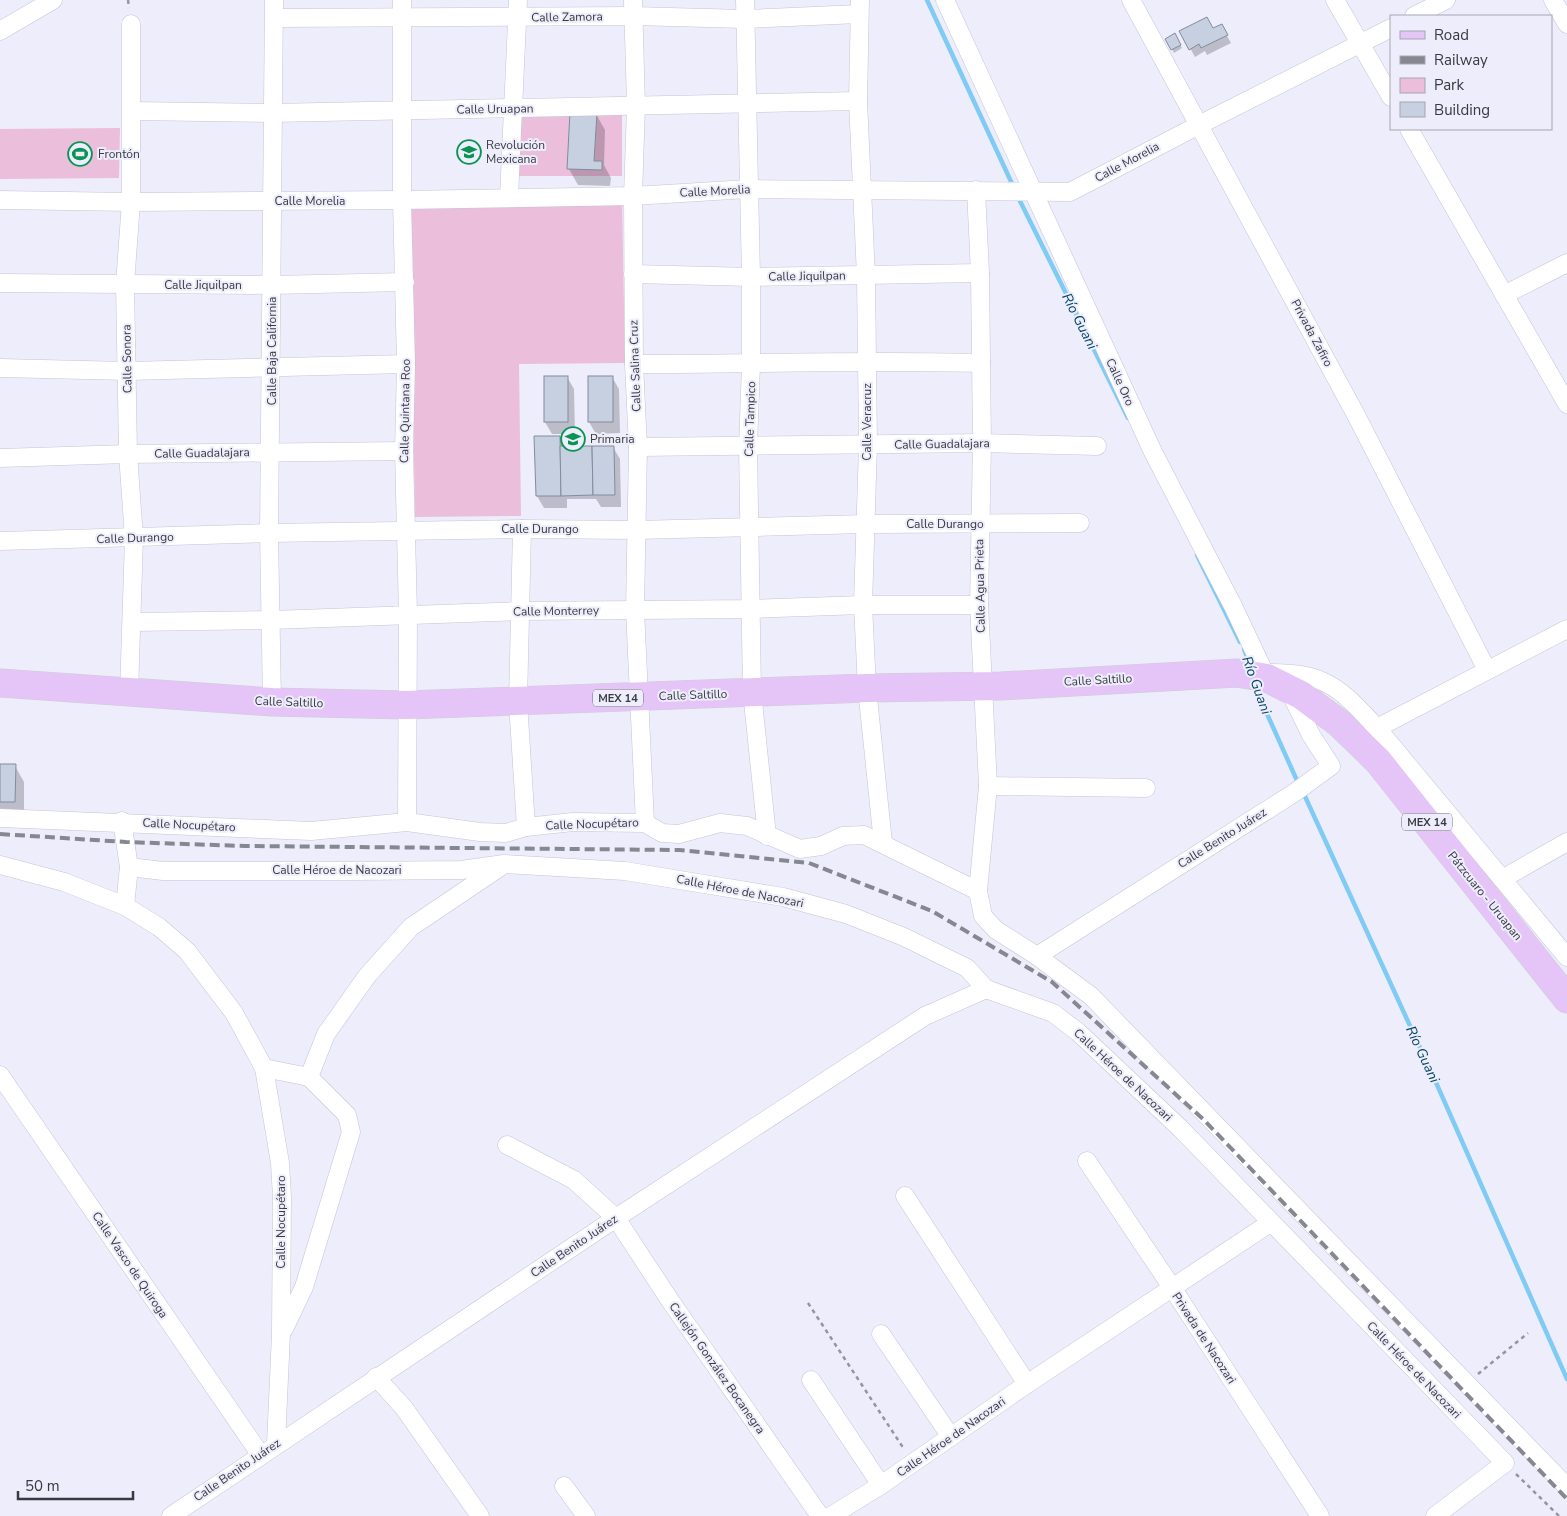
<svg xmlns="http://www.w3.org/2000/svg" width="1567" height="1516" viewBox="0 0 1567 1516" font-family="'Nunito Sans',sans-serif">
	<rect width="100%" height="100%" fill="#ededfc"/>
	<g fill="#ebbedc">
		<rect x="517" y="107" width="105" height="69"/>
		<polygon points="120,128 119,178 0,179 0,129"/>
		<polygon points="622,194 625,363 519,364 521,516 415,517 409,196"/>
	</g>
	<g fill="#0003">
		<polygon points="1221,25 1231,43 1207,55 1205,51 1195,57 1181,32 1213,30"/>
		<polygon points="1175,35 1182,48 1174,53 1167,39"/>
		<polygon points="596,114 605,130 604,165 611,178 610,186 578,185 569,169"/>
		<polygon points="567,377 574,389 575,434 552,434 545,422"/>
		<polygon points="612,377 619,389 620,433 596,434 589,422"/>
		<polygon points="559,437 564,447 613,447 620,459 621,507 601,507 596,499 567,499 567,508 544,508 537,496"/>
		<polygon points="0,765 15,766 24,782 24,818 0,818"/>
	</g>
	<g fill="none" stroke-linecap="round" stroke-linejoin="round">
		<g stroke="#80cbf4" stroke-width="4.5">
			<polyline points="927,0 1014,188"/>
			<polyline points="1018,197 1128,418"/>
			<polyline points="1197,555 1240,642"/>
			<polyline points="1244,649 1250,665"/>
			<polyline points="1257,686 1263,705 1299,785"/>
			<polyline points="1303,792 1438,1087 1567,1379"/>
		</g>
	</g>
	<g fill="#c6d0e1" stroke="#828c9b">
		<polygon points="1207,17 1213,28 1222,24 1228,35 1201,48 1199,44 1189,50 1179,31"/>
		<polygon points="1175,33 1181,45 1171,50 1165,39"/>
		<polygon points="570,112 597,112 594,161 602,161 602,170 567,169"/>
		<rect x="544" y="376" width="24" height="46"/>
		<rect x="588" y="376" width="25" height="46"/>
		<polygon points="534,436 560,436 561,496 536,496"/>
		<polygon points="560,446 592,446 593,495 561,496"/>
		<polygon points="592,446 614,446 615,495 593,495"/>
		<polygon points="0,764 16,764 15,802 0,802"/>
	</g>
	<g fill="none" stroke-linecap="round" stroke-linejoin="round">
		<g stroke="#c4c4d7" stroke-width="19">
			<g id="street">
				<polyline points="402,0 402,200 406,364 404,451 408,614 407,822"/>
				<polyline points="633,0 636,106 633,196 634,364 638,447 635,610 645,823"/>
				<polyline points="745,0 751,277 751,364 748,446 752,692 767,836"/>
				<polyline points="860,0 858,101 866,276 867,360 868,445 863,605 867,688 883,843"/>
				<polyline points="945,0 1153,452 1233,606 1267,678"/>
				<polyline points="1131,0 1356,415 1487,670"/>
				<polyline points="1335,0 1391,97"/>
				<polyline points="1553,0 1567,24"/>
				<polyline points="1414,16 1446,0"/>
				<polyline points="274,18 633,16 745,19 859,14"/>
				<polyline points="0,31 53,0"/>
				<polyline points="132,111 272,113 858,101"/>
				<polyline points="1409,129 1567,404"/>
				<polyline points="976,190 980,273 982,443 979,605 988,786 978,891 983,916 996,930 1037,956 1091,996 1567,1487"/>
				<polyline points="509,197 518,0"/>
				<polyline points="0,200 131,202 402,200 633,196 748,189 1070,192 1199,125 1391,28"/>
				<polyline points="633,274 751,277 980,273"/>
				<polyline points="0,283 272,285 405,282"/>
				<polyline points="1504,295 1567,263"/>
				<path d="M634,364c115,0 231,-4 347,-1"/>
				<polyline points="0,368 128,371 406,364"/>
				<polyline points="638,447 982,443 1097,446"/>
				<polyline points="0,458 128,454 404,451"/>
				<polyline points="522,529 518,702 526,827"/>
				<polyline points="0,541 269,533 522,529 636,530 866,524 1080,523"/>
				<polyline points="133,622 271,620 521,611 751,609 863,605 979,605"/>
				<path d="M1266,673c59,-1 73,14 111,55l190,229"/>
				<polyline points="129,693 134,538 128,454 125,284 131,202 131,24"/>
				<polyline points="272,702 269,533 274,0"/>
				<polyline points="1377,728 1567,629"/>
				<polyline points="988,786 1146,788"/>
				<polyline points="0,818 311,831 407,822 480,832 506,833 526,827 573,822 645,823 662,833 679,834 720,823 747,826 800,849 821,846 843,836 864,835 978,891"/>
				<polyline points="122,821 129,867 125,906 159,927 187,951 234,1013 264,1068 280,1163 282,1197 281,1334 276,1444"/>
				<polyline points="0,865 64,882 125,906"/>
				<polyline points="129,867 163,871 354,871 461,870 504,864 625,871 783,897 846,914 904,937 967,968 986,989 1053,1013 1078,1032 1181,1129 1505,1463 1435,1516"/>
				<polyline points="1502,879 1567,842"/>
				<polyline points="1037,956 1294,793 1331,766 1311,735 1289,690"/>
				<polyline points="264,1068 309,1077"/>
				<polyline points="0,1075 260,1454"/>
				<polyline points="309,1077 326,1034 367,976 411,927 500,867"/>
				<polyline points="507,1145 574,1180 616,1218 669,1299 820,1516"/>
				<polyline points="1087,1161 1173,1289 1320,1516"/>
				<polyline points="905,1196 1027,1384"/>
				<polyline points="284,1329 304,1287 351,1132 347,1115 309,1077"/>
				<polyline points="881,1334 951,1437"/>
				<polyline points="376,1377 404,1408 480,1516"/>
				<polyline points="811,1380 881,1485"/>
				<polyline points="564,1486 586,1516"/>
				<polyline points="171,1516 616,1218 925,1016 986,989"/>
				<polyline points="831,1516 881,1485 1027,1384 1270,1223"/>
			</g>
		</g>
		<g stroke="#cfcfd1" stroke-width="29">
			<polyline id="primary" points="0,683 272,702 406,705 867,688 1001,686 1237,673 1267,678 1301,695 1339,723 1378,761 1567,999"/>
		</g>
		<g stroke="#9595a1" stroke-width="2.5" stroke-dasharray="4 4" stroke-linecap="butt">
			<polyline points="128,0 129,8"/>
			<polyline points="808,1303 904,1449"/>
			<polyline points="1478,1374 1528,1333"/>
			<polyline points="1516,1474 1559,1516"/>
		</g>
		<use href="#street" stroke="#fff" stroke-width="18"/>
		<use href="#primary" stroke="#e5c4f8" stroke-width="28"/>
		<polyline stroke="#878791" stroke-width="4" stroke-dasharray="10 5" stroke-linecap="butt" points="0,834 126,842 245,846 679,850 809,863 932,911 1052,982 1204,1120 1567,1499"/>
	</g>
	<defs>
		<g id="school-ring" transform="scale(1.25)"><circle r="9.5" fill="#ededfc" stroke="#0a9454" stroke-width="1.5"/><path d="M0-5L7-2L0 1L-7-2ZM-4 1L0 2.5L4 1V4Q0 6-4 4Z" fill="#0a9454"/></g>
		<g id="stadium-ring" transform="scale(1.25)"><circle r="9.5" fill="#ededfc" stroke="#0a9454" stroke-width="1.5"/><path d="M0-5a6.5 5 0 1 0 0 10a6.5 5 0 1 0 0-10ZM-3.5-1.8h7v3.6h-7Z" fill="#0a9454"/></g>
	</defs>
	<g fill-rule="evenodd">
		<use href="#school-ring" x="469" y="152"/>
		<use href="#stadium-ring" x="80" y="154"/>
		<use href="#school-ring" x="573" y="439"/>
	</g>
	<g text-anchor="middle" stroke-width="4" stroke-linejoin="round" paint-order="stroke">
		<g fill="#ededfc" stroke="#6f6f78" stroke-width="1">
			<rect x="593" y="689.5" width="50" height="17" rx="4"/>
			<rect x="1402" y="813.5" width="50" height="17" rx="4"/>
		</g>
		<g font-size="11" font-weight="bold" fill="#393940">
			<text x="618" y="702">MEX 14</text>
			<text x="1427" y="826">MEX 14</text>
		</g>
		<g font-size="12" fill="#393940" stroke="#ededfc">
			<text transform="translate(567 17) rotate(-1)" y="4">Calle Zamora</text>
			<text transform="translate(495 109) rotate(-1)" y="4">Calle Uruapan</text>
			<text transform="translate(1127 162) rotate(-28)" y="4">Calle Morelia</text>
			<text transform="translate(715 191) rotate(-3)" y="4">Calle Morelia</text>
			<text x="310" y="205">Calle Morelia</text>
			<text transform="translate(807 276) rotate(-1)" y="4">Calle Jiquilpan</text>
			<text x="203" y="289">Calle Jiquilpan</text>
			<text transform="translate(1312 333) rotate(62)" y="4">Privada Zafiro</text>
			<text transform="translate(272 351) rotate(-90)" y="4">Calle Baja California</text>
			<text transform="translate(127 359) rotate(-91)" y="4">Calle Sonora</text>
			<text transform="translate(635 366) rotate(-92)" y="4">Calle Salina Cruz</text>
			<text transform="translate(1120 382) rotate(65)" y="4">Calle Oro</text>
			<text transform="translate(405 411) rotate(-89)" y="4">Calle Quintana Roo</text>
			<text transform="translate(750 419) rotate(-88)" y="4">Calle Tampico</text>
			<text transform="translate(867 422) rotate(-90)" y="4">Calle Veracruz</text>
			<text transform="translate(942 444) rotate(-1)" y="4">Calle Guadalajara</text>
			<text transform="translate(202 453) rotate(-1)" y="4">Calle Guadalajara</text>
			<text x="945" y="528">Calle Durango</text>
			<text x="540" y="533">Calle Durango</text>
			<text transform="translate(135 538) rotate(-2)" y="4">Calle Durango</text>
			<text transform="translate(980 586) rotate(-91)" y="4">Calle Agua Prieta</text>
			<text transform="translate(556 611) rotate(-1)" y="4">Calle Monterrey</text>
			<text transform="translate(1098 680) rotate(-3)" y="4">Calle Saltillo</text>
			<text transform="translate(693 695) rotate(-2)" y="4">Calle Saltillo</text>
			<text transform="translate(289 702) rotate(2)" y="4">Calle Saltillo</text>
			<text transform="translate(592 824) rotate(-2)" y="4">Calle Nocupétaro</text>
			<text transform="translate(189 825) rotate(3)" y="4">Calle Nocupétaro</text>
			<text transform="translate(1222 838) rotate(-32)" y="4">Calle Benito Juárez</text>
			<text x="337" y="874">Calle Héroe de Nacozari</text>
			<text transform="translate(740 891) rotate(11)" y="4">Calle Héroe de Nacozari</text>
			<text transform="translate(1485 896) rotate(51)" y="4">Pátzcuaro - Uruapan</text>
			<text transform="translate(1123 1075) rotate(43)" y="4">Calle Héroe de Nacozari</text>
			<text transform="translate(281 1222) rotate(-90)" y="4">Calle Nocupétaro</text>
			<text transform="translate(574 1246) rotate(-34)" y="4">Calle Benito Juárez</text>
			<text transform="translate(130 1265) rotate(56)" y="4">Calle Vasco de Quiroga</text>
			<text transform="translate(1204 1338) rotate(57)" y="4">Privada de Nacozari</text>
			<text transform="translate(717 1368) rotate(55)" y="4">Callejón González Bocanegra</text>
			<text transform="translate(1414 1370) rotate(46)" y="4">Calle Héroe de Nacozari</text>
			<text transform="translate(951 1437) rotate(-35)" y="4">Calle Héroe de Nacozari</text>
			<text transform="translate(237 1470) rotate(-34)" y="4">Calle Benito Juárez</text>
		</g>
		<g font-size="12" fill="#393940" stroke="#ededfc" text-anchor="start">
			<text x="486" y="149">Revolución<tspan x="486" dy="14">Mexicana</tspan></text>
			<text x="98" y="158">Frontón</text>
			<text x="590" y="443">Primaria</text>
		</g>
		<g font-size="14" font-style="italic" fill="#054762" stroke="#ededfc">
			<text transform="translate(1080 321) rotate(63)" y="5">Río Guani</text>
			<text transform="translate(1257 685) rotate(70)" y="5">Río Guani</text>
			<text transform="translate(1423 1054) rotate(65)" y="5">Río Guani</text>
		</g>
	</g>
	<rect x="1390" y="15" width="162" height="115" fill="#ededfc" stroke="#a5a5b1"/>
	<rect x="1400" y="31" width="25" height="8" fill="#e5c4f8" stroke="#a5a5b1"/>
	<text x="1434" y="40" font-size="15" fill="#393940">Road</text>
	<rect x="1400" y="56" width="25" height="8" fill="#878791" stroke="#a5a5b1"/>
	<text x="1434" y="65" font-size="15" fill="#393940">Railway</text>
	<rect x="1400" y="78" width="25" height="15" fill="#ebbedc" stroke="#a5a5b1"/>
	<text x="1434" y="90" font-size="15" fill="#393940">Park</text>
	<rect x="1400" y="102" width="25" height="15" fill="#c6d0e1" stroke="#a5a5b1"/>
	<text x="1434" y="115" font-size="15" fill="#393940">Building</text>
	<path d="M18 1491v8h115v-8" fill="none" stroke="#393940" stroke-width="2.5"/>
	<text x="25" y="1491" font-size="15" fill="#393940" stroke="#ededfc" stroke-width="4" paint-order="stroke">50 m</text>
</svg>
